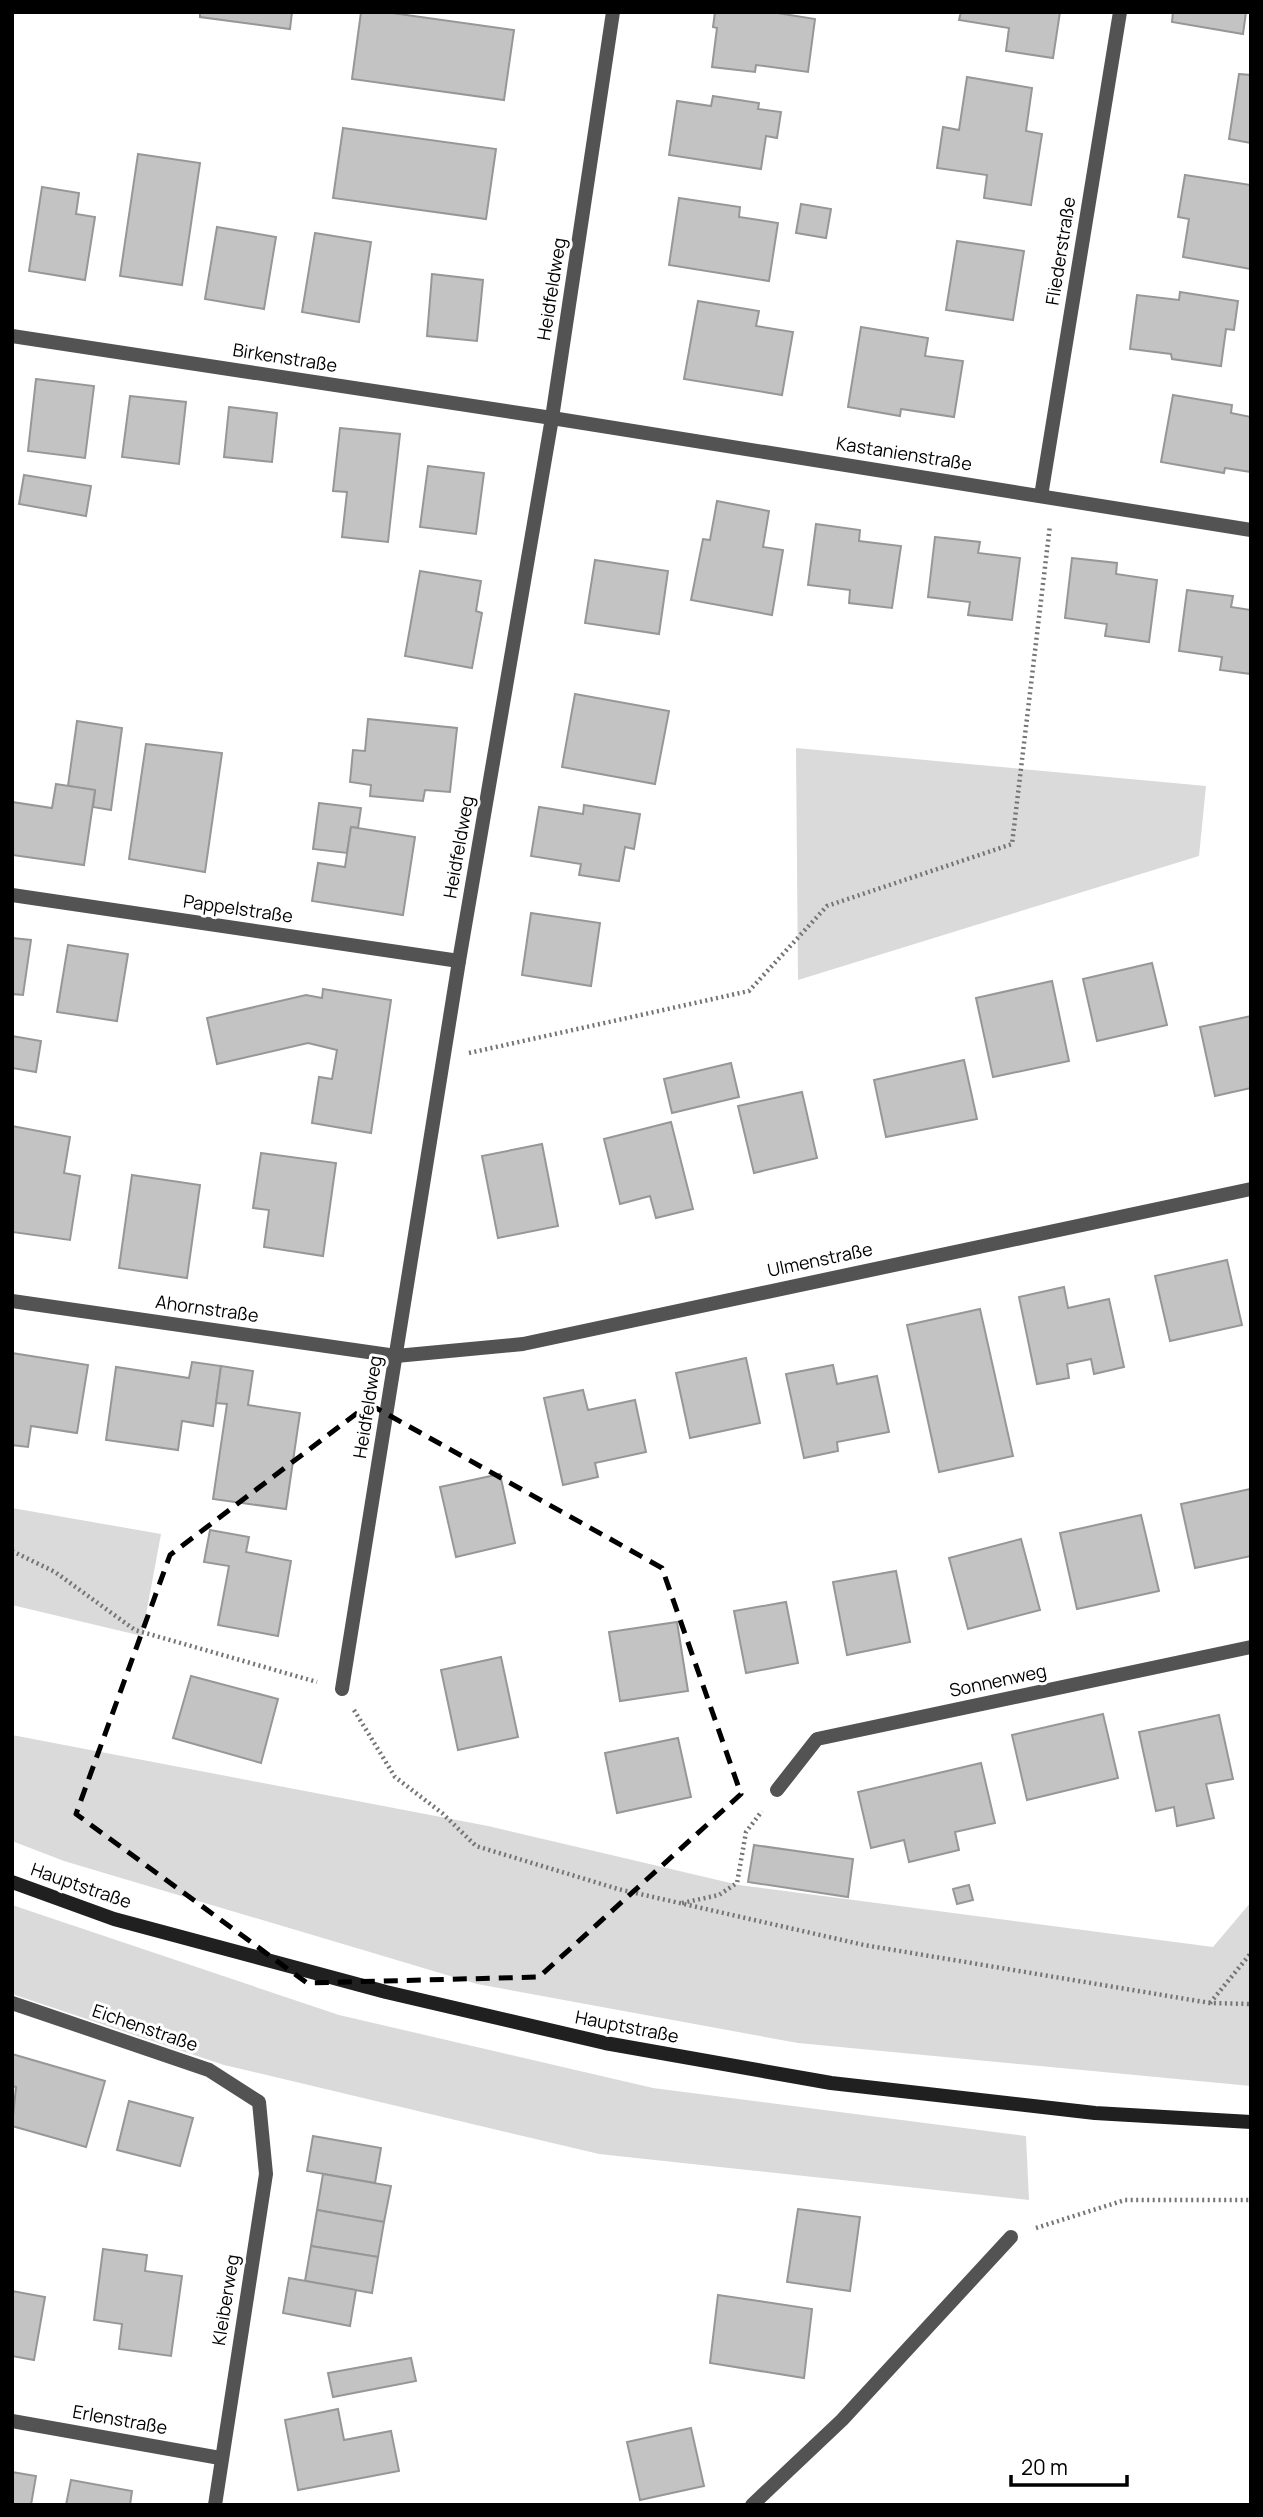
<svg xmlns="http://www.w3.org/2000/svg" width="1263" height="2517" viewBox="0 0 1263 2517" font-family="Manrope,sans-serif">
	<rect width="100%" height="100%" fill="#fff"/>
	<g fill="#dadada">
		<polygon points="796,748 1206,786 1199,856 798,980"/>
		<polygon points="12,1508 161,1534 142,1636 12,1605"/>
		<polygon points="12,1735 488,1826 739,1885 1213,1947 1251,1902 1251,2086 798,2043 477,1984 64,1861 12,1841"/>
		<polygon points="12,1905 339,2015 653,2088 1026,2136 1029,2200 599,2154 224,2065 12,1994"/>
	</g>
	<g fill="#c3c3c3" stroke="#979797" stroke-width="2">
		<polygon points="200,12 292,12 290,29 200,17"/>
		<polygon points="361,12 385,12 514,30 504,100 352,79"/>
		<polygon points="715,12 771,12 815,19 808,72 756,65 755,72 712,67 717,28 713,27"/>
		<polygon points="961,12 1060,12 1053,58 1006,51 1009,28 959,20"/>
		<polygon points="1173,12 1246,12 1243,34 1172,22"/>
		<polygon points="1239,74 1251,75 1251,143 1229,139"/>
		<polygon points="967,77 1032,88 1026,131 1042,134 1031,205 984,198 987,175 937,168 943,127 959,130"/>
		<polygon points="713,96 759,103 758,109 781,112 777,138 766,136 761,169 669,155 677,101 711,106"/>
		<polygon points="343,128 496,149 486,219 333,198"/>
		<polygon points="138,154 200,163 182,285 120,276"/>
		<polygon points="1185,175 1251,185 1251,269 1183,257 1189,219 1178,217"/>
		<polygon points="42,187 79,193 76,214 95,217 85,280 29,271"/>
		<polygon points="679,198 740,207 739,217 778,223 769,281 669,265"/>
		<polygon points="801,204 831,209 826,238 796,233"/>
		<polygon points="217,227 276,237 264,309 205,299"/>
		<polygon points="315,233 371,242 359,322 302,312"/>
		<polygon points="957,241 1024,251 1013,320 946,310"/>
		<polygon points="432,274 483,280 477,341 427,336"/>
		<polygon points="1180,292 1238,301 1234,330 1226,329 1221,366 1172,359 1171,354 1130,349 1137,295 1179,300"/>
		<polygon points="698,301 759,311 756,326 793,332 782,395 684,379"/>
		<polygon points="861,327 928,338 925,356 963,361 954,417 901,409 900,416 848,407"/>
		<polygon points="36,379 94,386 85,458 28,451"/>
		<polygon points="1173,395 1232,405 1231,413 1251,417 1251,472 1225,468 1224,473 1161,462"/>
		<polygon points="130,396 186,402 179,464 122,457"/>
		<polygon points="229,407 277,413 272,462 224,457"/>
		<polygon points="340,428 400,434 388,542 342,537 347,492 333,491"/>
		<polygon points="428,466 484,473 476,534 420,527"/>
		<polygon points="24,475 91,486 86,516 19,504"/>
		<polygon points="717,501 769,511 763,547 783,550 772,615 691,600 703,539 710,540"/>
		<polygon points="816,524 860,530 859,541 901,546 892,608 849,603 850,590 808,585"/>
		<polygon points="935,537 980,542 978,553 1020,558 1012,620 968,615 970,602 928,597"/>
		<polygon points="1072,558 1117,563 1116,574 1157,580 1149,642 1105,636 1107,624 1065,618"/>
		<polygon points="595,560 668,571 659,634 585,623"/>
		<polygon points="420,571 481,581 476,611 482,613 472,668 405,656"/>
		<polygon points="1187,590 1233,596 1231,607 1251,610 1251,674 1220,670 1222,657 1179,651"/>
		<polygon points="575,694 669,711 655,784 562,767"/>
		<polygon points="368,719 457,728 450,792 425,790 423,801 370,796 371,785 350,782 353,750 365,751"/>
		<polygon points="77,721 122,728 111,810 93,807 95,790 68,786"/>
		<polygon points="146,744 222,753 205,872 129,859"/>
		<polygon points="56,784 95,790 84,865 12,855 12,802 52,808"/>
		<polygon points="319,803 361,808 358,828 351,827 347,853 313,849"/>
		<polygon points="584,805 640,814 634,849 625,847 619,881 579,875 581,864 531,856 539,807 583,814"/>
		<polygon points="351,827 415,837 403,915 312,901 318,863 345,867"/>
		<polygon points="531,913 600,923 591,986 522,975"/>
		<polygon points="12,938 31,940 23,995 12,994"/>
		<polygon points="68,945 128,954 117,1021 57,1012"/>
		<polygon points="1152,963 1167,1025 1097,1041 1083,979"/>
		<polygon points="1052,981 1069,1061 993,1077 976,998"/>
		<polygon points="323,989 391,1000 371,1133 312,1123 319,1077 332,1079 337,1050 308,1043 217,1064 207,1018 306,995 322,998"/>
		<polygon points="1251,1016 1251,1088 1215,1096 1200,1027"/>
		<polygon points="12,1036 41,1041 36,1072 12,1068"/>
		<polygon points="964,1060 977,1119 886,1137 874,1080"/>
		<polygon points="731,1063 739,1097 672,1113 664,1079"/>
		<polygon points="802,1092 817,1158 754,1173 738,1106"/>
		<polygon points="671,1122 693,1209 656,1218 650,1196 620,1204 604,1139"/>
		<polygon points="12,1126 70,1137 64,1173 80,1176 70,1240 12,1232"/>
		<polygon points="542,1144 558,1226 498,1238 482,1156"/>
		<polygon points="261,1153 336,1163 323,1256 264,1247 269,1210 253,1208"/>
		<polygon points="132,1175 200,1185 187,1278 119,1268"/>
		<polygon points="1227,1260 1242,1325 1170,1341 1155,1276"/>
		<polygon points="1064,1287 1068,1308 1109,1299 1124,1367 1094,1374 1091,1359 1067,1364 1069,1378 1037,1384 1019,1297"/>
		<polygon points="980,1309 1013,1456 939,1472 907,1325"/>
		<polygon points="12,1353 88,1365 77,1433 31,1426 28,1447 12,1445"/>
		<polygon points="746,1358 760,1423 690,1438 676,1373"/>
		<polygon points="192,1362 221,1366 213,1426 182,1421 178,1450 106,1440 116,1367 189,1378"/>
		<polygon points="833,1365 837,1384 877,1376 889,1432 837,1442 838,1451 804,1458 786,1374"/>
		<polygon points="221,1366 253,1371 248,1405 300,1413 286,1509 213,1499 227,1404 216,1403"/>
		<polygon points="583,1390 588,1410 635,1400 646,1452 595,1463 598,1477 563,1485 544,1398"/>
		<polygon points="500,1474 515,1543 456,1557 440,1487"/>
		<polygon points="1250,1489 1251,1556 1195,1568 1181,1504"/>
		<polygon points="1141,1515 1159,1591 1077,1609 1060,1533"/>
		<polygon points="210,1530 249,1537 246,1552 291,1561 278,1636 218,1625 229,1566 204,1562"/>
		<polygon points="1021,1539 1040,1610 968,1629 949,1558"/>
		<polygon points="896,1571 910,1642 847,1655 833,1582"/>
		<polygon points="786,1602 798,1663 746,1673 734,1611"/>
		<polygon points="677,1622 688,1691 620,1701 609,1632"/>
		<polygon points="501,1657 518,1737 458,1750 441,1670"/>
		<polygon points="191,1676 278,1699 261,1763 173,1738"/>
		<polygon points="1103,1714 1118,1778 1027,1800 1012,1735"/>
		<polygon points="1219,1715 1233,1779 1206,1784 1214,1818 1177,1826 1174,1807 1156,1811 1139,1732"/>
		<polygon points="678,1738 691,1797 617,1813 605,1753"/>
		<polygon points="981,1763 995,1823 955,1832 959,1850 909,1862 904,1840 871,1848 858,1792"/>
		<polygon points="754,1845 853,1859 848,1897 748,1882"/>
		<polygon points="969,1885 973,1900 957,1904 953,1889"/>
		<polygon points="12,2054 105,2081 86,2147 12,2126 16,2087 12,2086"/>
		<polygon points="129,2101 193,2118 180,2166 117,2150"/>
		<polygon points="313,2136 381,2148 375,2183 307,2171"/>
		<polygon points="323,2174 391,2186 384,2222 317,2210"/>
		<polygon points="798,2209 860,2217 850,2291 787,2282"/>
		<polygon points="317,2210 384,2222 378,2257 311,2246"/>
		<polygon points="311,2246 378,2257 372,2293 305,2281"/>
		<polygon points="103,2249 147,2255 145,2271 182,2276 171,2356 119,2349 122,2324 94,2320"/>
		<polygon points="289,2278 356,2290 350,2326 283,2313"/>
		<polygon points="12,2291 45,2297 34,2360 12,2356"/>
		<polygon points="718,2295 812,2309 804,2378 710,2363"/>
		<polygon points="411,2358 416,2381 333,2397 328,2373"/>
		<polygon points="338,2409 344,2440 391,2431 399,2471 298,2490 285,2420"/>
		<polygon points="691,2428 704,2486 640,2500 627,2442"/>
		<polygon points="12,2472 36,2476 31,2505 12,2505"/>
		<polygon points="71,2480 132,2491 130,2505 66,2505"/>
	</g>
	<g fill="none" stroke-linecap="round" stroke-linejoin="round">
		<g stroke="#757575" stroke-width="4.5" stroke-dasharray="2 3.5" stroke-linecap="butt">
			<polyline points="469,1053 749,991 827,906 1012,844 1050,525"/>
			<polyline points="12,1551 55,1572 135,1630 317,1682"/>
			<polyline points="354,1710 395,1777 442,1813 476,1846 618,1889 864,1945 1210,2003 1251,2004"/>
			<polyline points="682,1903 719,1895 737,1883 746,1832 762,1811"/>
			<polyline points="1210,2003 1251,1953"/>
			<polyline points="1036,2228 1125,2200 1251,2200"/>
		</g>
		<g stroke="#535353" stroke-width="14">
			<polyline points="12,336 552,418 1251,530"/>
			<polyline points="1041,496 1120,12"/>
			<polyline points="12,895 459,961"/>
			<polyline points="12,1301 396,1356 523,1344 1251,1189"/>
			<polyline points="342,1689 459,961 552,418 613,12"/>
			<polyline points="777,1790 817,1739 1251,1647"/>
			<polyline points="12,2003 209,2070 259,2102 266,2174 215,2505"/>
			<polyline points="12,2421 220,2458"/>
			<polyline points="752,2505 842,2420 1011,2237"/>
		</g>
		<polyline stroke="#202020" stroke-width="14" points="12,1882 114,1919 386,1992 605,2043 831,2083 1095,2113 1251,2122"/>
	</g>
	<path fill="none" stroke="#000" stroke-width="5" stroke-dasharray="14 9" stroke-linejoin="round" d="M369,1404l293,164 79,226 -202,183 -232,6 -231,-169 94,-259z"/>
	<g text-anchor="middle" stroke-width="6" stroke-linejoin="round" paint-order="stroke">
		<g font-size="18" fill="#000" stroke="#fff">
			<text transform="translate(1061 251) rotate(-81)" y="6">Fliederstraße</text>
			<text transform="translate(552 289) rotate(-81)" y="6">Heidfeldweg</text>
			<text transform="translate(285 358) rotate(9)" y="6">Birkenstraße</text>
			<text transform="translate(904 454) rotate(9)" y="6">Kastanienstraße</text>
			<text transform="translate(459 847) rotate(-80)" y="6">Heidfeldweg</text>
			<text transform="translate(238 909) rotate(8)" y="6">Pappelstraße</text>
			<text transform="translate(820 1260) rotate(-12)" y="6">Ulmenstraße</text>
			<text transform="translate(207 1309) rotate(8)" y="6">Ahornstraße</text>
			<text transform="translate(368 1407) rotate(-81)" y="6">Heidfeldweg</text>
			<text transform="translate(998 1681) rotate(-12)" y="6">Sonnenweg</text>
			<text transform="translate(81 1886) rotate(19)" y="6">Hauptstraße</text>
			<text transform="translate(627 2027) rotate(11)" y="6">Hauptstraße</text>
			<text transform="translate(145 2028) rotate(19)" y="6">Eichenstraße</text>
			<text transform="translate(226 2300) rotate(-81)" y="6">Kleiberweg</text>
			<text transform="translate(120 2420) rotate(10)" y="6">Erlenstraße</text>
		</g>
	</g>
	<rect width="1263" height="2517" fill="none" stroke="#000000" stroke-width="28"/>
	<path d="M1011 2475v10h116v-10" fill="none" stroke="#000000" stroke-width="3.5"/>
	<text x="1021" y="2475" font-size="21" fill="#000000" stroke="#ffffff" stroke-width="5" paint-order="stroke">20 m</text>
</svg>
